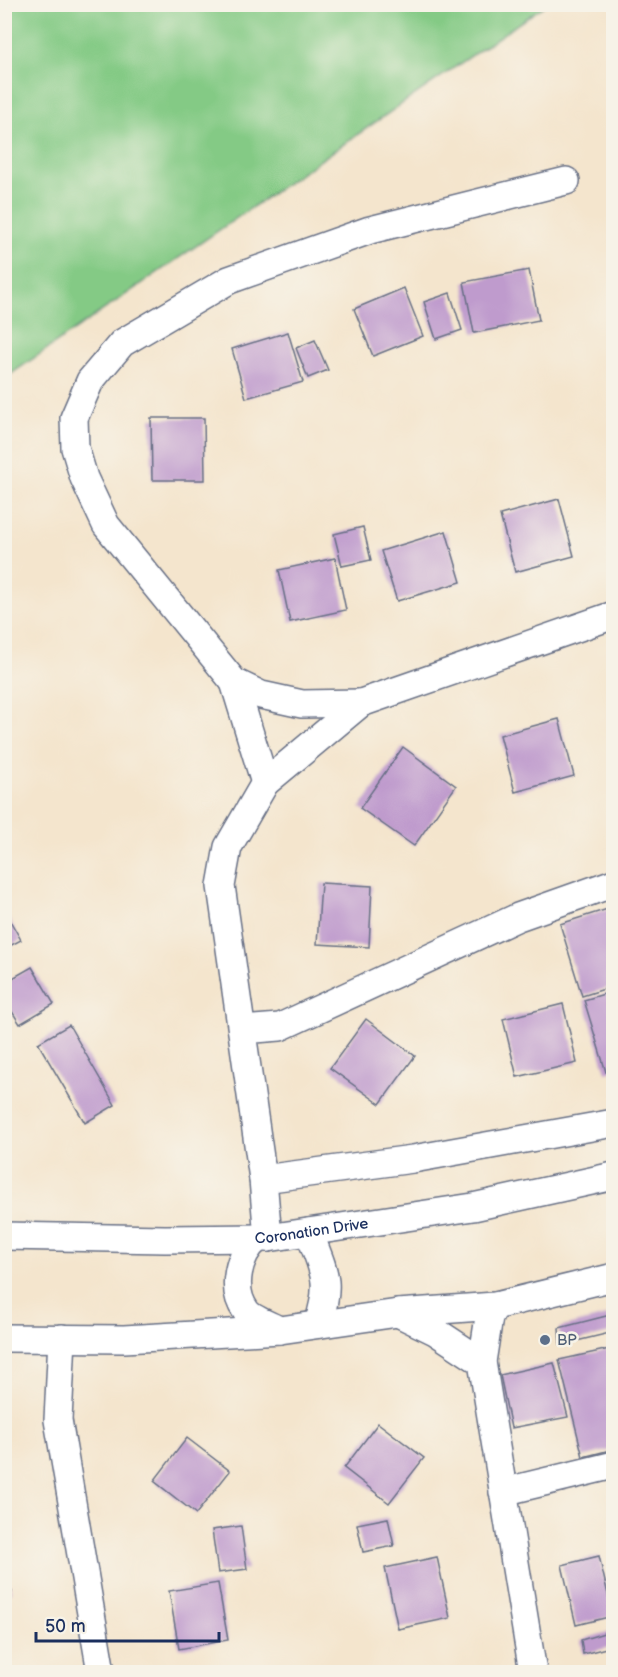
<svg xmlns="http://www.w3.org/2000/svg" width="618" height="1677" viewBox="0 0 618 1677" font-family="'Balsamiq Sans',sans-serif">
	<rect width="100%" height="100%" fill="#f7f3e8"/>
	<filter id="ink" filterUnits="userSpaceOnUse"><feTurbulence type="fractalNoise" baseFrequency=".0167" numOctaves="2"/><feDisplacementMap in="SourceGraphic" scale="12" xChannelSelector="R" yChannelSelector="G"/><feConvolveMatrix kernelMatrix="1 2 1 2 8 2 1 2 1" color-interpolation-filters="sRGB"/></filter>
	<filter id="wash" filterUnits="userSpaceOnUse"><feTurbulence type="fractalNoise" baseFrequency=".008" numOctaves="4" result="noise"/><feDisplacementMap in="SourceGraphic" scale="24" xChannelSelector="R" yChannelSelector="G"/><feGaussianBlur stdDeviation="1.35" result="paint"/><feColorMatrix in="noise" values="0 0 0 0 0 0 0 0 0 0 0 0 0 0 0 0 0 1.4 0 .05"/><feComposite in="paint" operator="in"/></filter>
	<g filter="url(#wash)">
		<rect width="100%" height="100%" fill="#f4e5cd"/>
		<polygon fill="#84ca85" stroke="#507c72" stroke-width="1.5" points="5,4 545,4 545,5 5,378"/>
		<g id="blocks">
			<g fill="#bf9bcd">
				<polygon points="529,270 539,320 474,333 464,282"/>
				<polygon points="404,288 423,336 373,356 354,309"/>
				<polygon points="450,293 462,330 436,339 424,302"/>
				<polygon points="288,332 303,382 246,398 232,349"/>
				<polygon points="315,340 328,370 308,378 296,348"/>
				<polygon points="151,418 204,418 205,480 152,480"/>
				<polygon points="559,499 574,556 515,572 500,515"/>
				<polygon points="363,527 371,560 342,566 334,534"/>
				<polygon points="446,531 461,582 397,601 381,551"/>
				<polygon points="335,558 346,610 290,622 279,570"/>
				<polygon points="559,719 574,776 515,792 500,735"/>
				<polygon points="403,747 456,786 414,846 360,808"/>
				<polygon points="321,883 372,886 369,947 317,944"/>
				<polygon points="614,907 614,986 582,996 560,924"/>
				<polygon points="4,910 21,940 4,949"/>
				<polygon points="32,967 54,1004 20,1024 4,999 4,983"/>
				<polygon points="614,991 614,1070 606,1072 584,1000"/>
				<polygon points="563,1004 577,1063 517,1077 503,1019"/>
				<polygon points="366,1019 415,1056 380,1104 330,1068"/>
				<polygon points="69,1025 115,1105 85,1123 38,1043"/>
				<polygon points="614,1314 614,1332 560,1345 559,1328"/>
				<polygon points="614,1348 614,1449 583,1457 559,1360"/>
				<polygon points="554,1363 568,1417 511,1428 500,1375"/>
				<polygon points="378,1423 424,1458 389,1503 344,1468"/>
				<polygon points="187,1438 230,1471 196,1514 154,1481"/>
				<polygon points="388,1518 394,1546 363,1552 357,1524"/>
				<polygon points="241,1526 247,1569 218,1573 212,1530"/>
				<polygon points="599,1556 613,1616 576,1625 562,1565"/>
				<polygon points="437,1557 450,1618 398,1629 385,1568"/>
				<polygon points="4,1571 12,1592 4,1595"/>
				<polygon points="218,1583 228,1640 179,1649 169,1591"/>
				<polygon points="614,1630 614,1646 583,1654 581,1640"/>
			</g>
		</g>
	</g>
	<g filter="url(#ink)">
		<use href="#blocks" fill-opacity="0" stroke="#676f85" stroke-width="1.5"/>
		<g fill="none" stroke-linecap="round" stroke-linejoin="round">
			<g stroke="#676f85" stroke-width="30">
				<g id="minor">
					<polyline points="234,682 265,783"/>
					<polyline points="361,703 302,704 261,695 234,682 106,525 84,478 75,448 74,418 90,381 122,343 229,280 370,230 566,181"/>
					<polyline points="242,1030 280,1027 518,917 614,883"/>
					<polyline points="263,1179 413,1159 614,1123"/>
					<path d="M309,1232c15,40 23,49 9,92"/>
					<path id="s1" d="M4,1236l161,3 103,-1 205,-31 141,-31"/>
					<path d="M258,1238c-20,16 -28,51 -12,73 6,8 24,14 33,19"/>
					<polyline points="268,1238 263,1179 221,886 228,847 265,783 361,703 614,615"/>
					<polyline points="495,1306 489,1317 482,1362 533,1672"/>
					<polyline points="398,1313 435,1331 482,1362"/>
					<polyline points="4,1338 124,1339 280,1330 398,1313 495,1306 614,1277"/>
					<polyline points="62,1338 58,1420 101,1672"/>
					<polyline points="503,1492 614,1465"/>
				</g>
			</g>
			<use href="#minor" stroke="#fff" stroke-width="27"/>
		</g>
	</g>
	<circle fill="#5c6f8a" stroke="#f7f3e8" stroke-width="2" cx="545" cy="1340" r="6"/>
	<g text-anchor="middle" stroke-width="5" stroke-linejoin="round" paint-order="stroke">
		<g font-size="15" fill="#1b2f5e" stroke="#f7f3e8">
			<text dy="5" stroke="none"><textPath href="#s1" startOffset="308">Coronation Drive</textPath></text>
		</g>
		<g font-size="15" fill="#4e5e75" stroke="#f7f3e8" text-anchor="start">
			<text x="557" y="1345">BP</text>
		</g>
	</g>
	<rect width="618" height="1677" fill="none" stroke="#f7f3e8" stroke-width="24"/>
	<path d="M36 1632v9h183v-9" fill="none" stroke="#1b2f5e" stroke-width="3"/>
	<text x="45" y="1632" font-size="18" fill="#1b2f5e" stroke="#f7f3e8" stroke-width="4.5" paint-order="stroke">50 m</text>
</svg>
